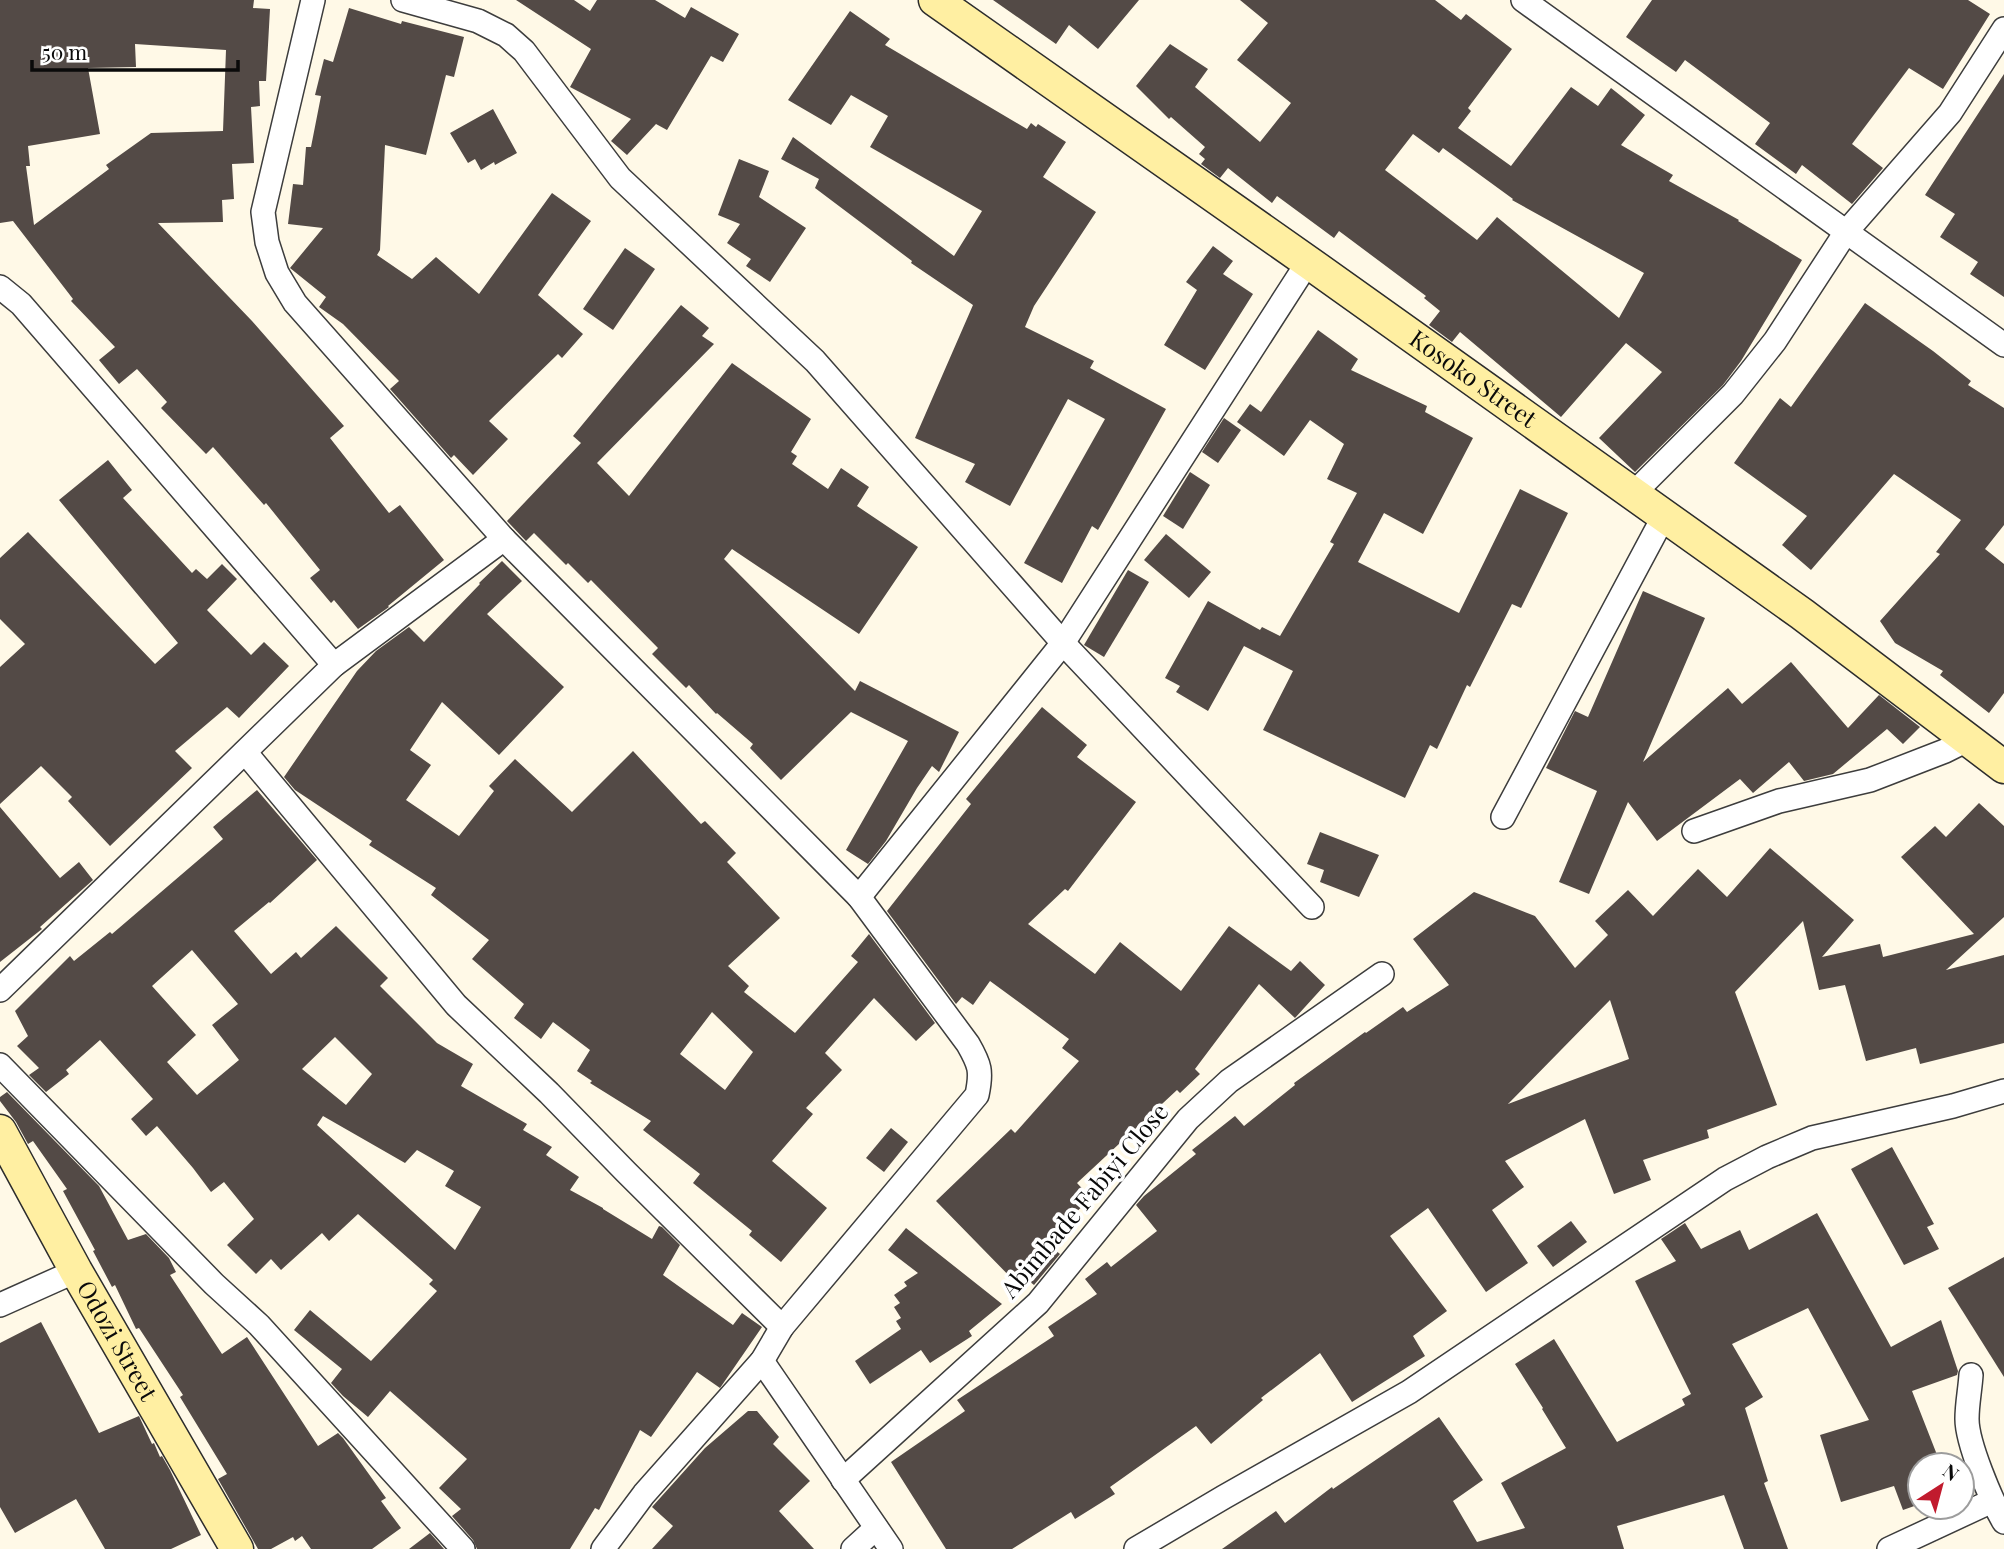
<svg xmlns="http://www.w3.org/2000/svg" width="2004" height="1549" viewBox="0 0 2004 1549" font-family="'Playfair Display',serif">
	<rect width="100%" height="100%" fill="#fff9e7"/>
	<g fill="#534a46" fill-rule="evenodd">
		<path d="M0,0h254l-1,8 17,1 -4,72h-7l1,25 -9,1 3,56 -22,1 2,35 -12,1 1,22 -65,1 94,98 92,105 -14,12 59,75 11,-8 44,55 -56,46 1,1 -31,22 -24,-29 -3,3 -21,-25 10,-8 -54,-67 -2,2 -51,-58 -7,7 -45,-46 6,-6 -30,-33 -18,15 -20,-24 16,-13 -44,-46 2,-2 -60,-78 -13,2zM135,44l91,6 -3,81 -72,2 -45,32 3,4 -75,56 -8,-59h4l-2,-20 72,-12 -12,-66 48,-1z"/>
		<polygon points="516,0 574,0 590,11 597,0 655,0 685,18 691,7 739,34 723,62 711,56 667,130 656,124 627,155 611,141 631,119 570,87 591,49"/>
		<polygon points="993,0 1139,0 1098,49 1069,25 1056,44"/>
		<path d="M1240,0h195l26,20 5,-6 46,35 -44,59 3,3 -13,17 53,38 60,-79 27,19 13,-18 34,27 -24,30 52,30 -4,6 70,39 -1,1 64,39 -61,101 -18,24 -88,87 -36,-34 63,-66 -36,-29 -65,74 -101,-85 -8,10 -23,-17 11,-14 -16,-13 2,-2 -87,-65 -5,7 -57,-42 -5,7 -44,-35 -8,10 -19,-14 4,-5 -6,-5 6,-7 -34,-30 -2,2 -33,-33 34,-42 38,25 -13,18 65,55 31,-39 -54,-43 31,-37zM1413,134l26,19 4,-5 70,51 -1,1 132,73 -25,45 -122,-101 -20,23 -92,-70z"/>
		<polygon points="1652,0 1968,0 1990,14 1943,89 1909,68 1852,144 1883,168 1852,204 1802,165 1796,174 1755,144 1770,123 1685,60 1676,72 1626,37"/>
		<polygon points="349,8 401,24 402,21 464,37 454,77 446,75 426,155 385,145 380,250 377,255 412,279 436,257 479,294 552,193 591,221 538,295 583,334 562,358 558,354 489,421 508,439 473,475 454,455 451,458 390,389 399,381 343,324 319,307 326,297 290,268 323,228 288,224 293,184 303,185 306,147 311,147 321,96 315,95 324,59 333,62"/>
		<polygon points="850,11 890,39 885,45 1027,129 1031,123 1036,127 1038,124 1066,142 1043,177 1096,212 1034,306 1025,327 1094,361 1090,368 1166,409 1098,530 1092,526 1062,583 1024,563 1105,419 1068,399 1010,506 965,482 975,464 915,438 973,305 911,263 912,261 815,188 819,179 781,159 793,137 954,256 982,211 870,147 888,116 851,95 831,125 788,100"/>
		<polygon points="2004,74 2004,297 1970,274 1978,262 1940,237 1955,214 1925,195"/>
		<polygon points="493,109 517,153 495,165 494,162 481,170 475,159 468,163 450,133"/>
		<polygon points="739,159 769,171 759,197 806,228 770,282 746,266 751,259 727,243 740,224 718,215"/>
		<polygon points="1213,246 1233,261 1223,274 1253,294 1205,370 1164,345 1197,290 1186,282"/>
		<polygon points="625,248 655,269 613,330 583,309"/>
		<polygon points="1865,303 1933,351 1971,381 1968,385 2004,408 2004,525 1985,549 2004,564 2004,693 1989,713 1940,675 1943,671 1895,643 1880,621 1940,554 1936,552 1961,520 1894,474 1811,570 1782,545 1807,516 1734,463 1780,398 1791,407"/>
		<polygon points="681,305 709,328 702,336 714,344 597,463 629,496 732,363 811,419 791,452 797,456 792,464 828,489 841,468 869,487 857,506 918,547 859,634 732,549 724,559 855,691 860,681 959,732 939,772 932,766 917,788 886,841 868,864 846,850 908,741 851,712 781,780 750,748 753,744 717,713 716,714 689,685 686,688 652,654 658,648 591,580 588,583 568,563 566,565 534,533 526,541 507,521 581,443 573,436"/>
		<polygon points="1318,330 1358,359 1351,370 1427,406 1425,412 1473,438 1423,534 1384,513 1358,562 1459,613 1520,489 1568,513 1521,608 1512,604 1470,687 1467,685 1437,749 1430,745 1405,798 1263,730 1293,671 1244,646 1208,711 1176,692 1180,686 1165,678 1208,601 1260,630 1262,627 1280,636 1334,544 1330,542 1357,493 1327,479 1344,444 1310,420 1284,456 1237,422 1250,404 1261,412"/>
		<polygon points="1224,418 1241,430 1218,463 1202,452"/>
		<polygon points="108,460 132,490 123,498 192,573 196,569 207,579 222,564 237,579 207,610 251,655 264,642 289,666 239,718 227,707 175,751 192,768 110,846 68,801 72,797 41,766 0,804 0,667 25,644 0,619 0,558 28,532 155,664 178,643 59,500"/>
		<polygon points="1190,472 1210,485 1183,529 1163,516"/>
		<polygon points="1166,534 1211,572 1189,598 1144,560"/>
		<path d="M502,561l20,20 -35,33 77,73 -65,68 -57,-53 -32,48 21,15 -25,35 53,36 35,-45 -5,-5 26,-27 57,53 61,-61 68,73 4,-3 31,32 -9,9 53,56 -52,48 21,20 -5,6 51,41 63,-71 -7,-6 18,-22 66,89 -19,18 -42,-43 -49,55 17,17 -36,38 7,6 -41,47 55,47 -46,54 -32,-27 3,-4 -59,-48 7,-9 -57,-44 8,-9 -61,-38 2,-2 -15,-10 13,-21 -37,-28 -12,17 -27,-21 10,-14 -52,-45 17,-19 -58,-45 5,-7 -67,-43 3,-4 -77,-51 -11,-13 73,-106 19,-20 33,-24 15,15 56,-58 -1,-1zM712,1012l41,40 -28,38 -45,-36z"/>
		<polygon points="1128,570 1149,582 1104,657 1084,645"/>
		<polygon points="1643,591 1705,618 1643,762 1728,688 1742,704 1791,662 1848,728 1879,695 1920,727 1903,744 1887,729 1833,774 1804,781 1789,762 1753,793 1740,779 1657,841 1628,802 1589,894 1559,882 1597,791 1546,768 1575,711 1588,717"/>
		<polygon points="1042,707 1087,745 1077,757 1136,802 1068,891 1065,889 1028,924 1095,974 1120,942 1181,991 1229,926 1291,971 1300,961 1325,985 1295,1018 1259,984 1195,1069 1200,1074 1180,1093 1177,1090 1077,1183 1091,1198 1045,1242 1060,1254 1034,1285 1029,1281 1021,1288 936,1201 1011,1129 1015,1133 1079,1061 1062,1048 1069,1039 990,981 973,1005 962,997 956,1004 887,911 971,804 966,799"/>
		<path d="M257,790l60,70 -47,43 -1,-1 -35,29 37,43 25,-22 5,6 35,-32 52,52 -8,8 57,57 36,21 -12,22 66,38 -4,6 29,17 -6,8 33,22 -9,13 33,18v1l49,30 7,-13 3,1 18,18 -17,30 70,50 9,-12 20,14 -42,61 -23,-16 -46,65 -11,-7 -41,80 -4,-2 -25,41h-93l-4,-9 -21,-24 9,-7 -22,-21 28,-29 -77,-68 -22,26 -25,-21 -12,-13 11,-14 -48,-39 16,-20 61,51 66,-70 -8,-7 4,-4 -75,-66 -29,27 -7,-8 -41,37 -10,-11 -15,15 -29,-29 27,-26 -30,-37 -13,10 -18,-24 -36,-42 -11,10 -15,-17 22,-20 -53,-59 -34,30 3,4 -23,18 -17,-17 10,-7 -22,-22 11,-10 -13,-25 55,-55 4,5 36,-29 2,2 111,-95 -10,-12zM192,950l46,54 -26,21 27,35 -42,35 -30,-33 29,-27 -44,-49zM335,1037l37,37 -26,31 -44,-36zM323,1116l82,47 12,-13 37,21 -9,15 36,21 -26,43 -138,-125z"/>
		<path d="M1979,803l25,23v91l-58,53 58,-15v88l-84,21 -4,-16 -50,13 -21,-76 -26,5 -16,-69 -68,71 42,113 -70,25 2,8 -66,22 8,20 -37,14 -29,-75 -80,42 19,26 -32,23 36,53 -42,29 -58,-84 -38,28 57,75 -34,25 12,20 -73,46 -32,-49 -59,45 2,2 -52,44 -15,-18 -86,61 5,7 -40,25 -4,-7 -59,37h-66l-55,-87 74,-51 -8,-11 97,-64 -6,-9 49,-33 -12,-15 22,-17 4,5 46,-36 -21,-26 8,-9 52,-42 -4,-4 43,-34 9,10 51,-41 -1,-2 71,-51 1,1 37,-26 4,5 42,-27 -36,-46 61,-47 61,24 40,52 33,-33 -13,-14 33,-31 25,26 45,-47 29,28 43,-49 84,72 -32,37 58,-13 3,13 91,-23 -73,-77 34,-31 11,11zM1610,1000l19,59 -121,45z"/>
		<polygon points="0,807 60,878 79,862 93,880 40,927 42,929 0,962"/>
		<polygon points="1320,832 1379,855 1359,897 1320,882 1324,870 1307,864"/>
		<polygon points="7,1092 99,1186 128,1240 146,1234 169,1258 176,1272 170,1275 222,1354 247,1337 318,1446 338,1433 343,1438 386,1498 381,1501 401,1528 372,1549 311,1549 302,1536 295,1541 293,1537 271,1549 258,1549 218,1479 227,1474 180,1397 183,1395 139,1328 136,1329 115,1285 112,1287 93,1251 95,1250 63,1191 67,1189 33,1141 28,1144 16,1122 0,1101 0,1097"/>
		<polygon points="891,1128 908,1142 884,1172 866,1158"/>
		<polygon points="1892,1147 1934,1224 1927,1227 1939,1249 1904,1265 1851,1169"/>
		<polygon points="1817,1213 1891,1347 1941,1320 1958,1371 1957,1375 1912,1391 1941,1465 1920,1465 1920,1504 1903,1510 1894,1486 1841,1502 1820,1435 1869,1420 1808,1308 1732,1344 1763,1397 1745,1408 1768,1481 1764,1483 1788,1549 1744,1549 1724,1495 1617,1526 1624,1549 1222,1549 1276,1511 1285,1523 1332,1487 1333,1489 1439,1417 1483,1480 1453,1501 1477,1542 1525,1528 1501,1483 1566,1448 1542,1409 1543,1408 1515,1364 1554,1339 1617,1442 1685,1405 1682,1399 1691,1394 1635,1281 1676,1261 1661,1239 1685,1223 1701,1249 1740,1230 1749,1250"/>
		<polygon points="1571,1221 1587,1242 1553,1267 1537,1246"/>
		<polygon points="906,1228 1002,1304 969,1331 972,1336 930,1363 921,1350 870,1384 855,1361 901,1329 896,1321 901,1318 894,1307 900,1303 894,1295 907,1286 904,1282 918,1273 888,1250"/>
		<polygon points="2004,1257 2004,1377 1948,1288"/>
		<polygon points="41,1322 99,1433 139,1416 152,1444 154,1443 160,1457 162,1456 170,1470 201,1535 171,1549 105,1549 76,1499 15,1533 0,1507 0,1343"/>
		<polygon points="748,1411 757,1411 779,1437 773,1444 810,1481 779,1511 814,1549 652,1549 673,1526 652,1507 705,1448"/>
		<polygon points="430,1533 444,1549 409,1549"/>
	</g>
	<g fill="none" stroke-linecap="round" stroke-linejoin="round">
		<g stroke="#3d3d3d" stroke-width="26">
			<g id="street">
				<path d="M313,0l-50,212 4,30 10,31 18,30 209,236 355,358 109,147c12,21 14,27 9,51l-195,232 -20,34 -118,133 -41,55"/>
				<polyline points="403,0 478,21 506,35 524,51 620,178 815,361 1063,643 1312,907"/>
				<polyline points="1523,0 2004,345"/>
				<polyline points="0,287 21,304 334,665"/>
				<polyline points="1633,494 1733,394 1775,341 1846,232 1950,113 2004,29"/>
				<polyline points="245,752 456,1005 549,1093 626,1172 782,1327"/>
				<polyline points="1503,817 1664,516"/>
				<polyline points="1694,831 1779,801 1870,780 1945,751 1967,740"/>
				<polyline points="859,897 1063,643 1308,262"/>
				<polyline points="0,990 334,665 504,539"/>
				<polyline points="0,1065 214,1284 259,1325 463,1549"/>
				<polyline points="0,1305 76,1271"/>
				<polyline points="762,1361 891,1549"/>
				<path d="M1971,1375c-1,15 -4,29 -4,44 0,24 24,81 37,103"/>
				<polyline points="843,1480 1038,1303 1188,1119 1229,1081 1382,974"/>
				<polyline points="853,1549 876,1528"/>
				<polyline points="1136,1549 1224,1497 1409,1392 1725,1179 1767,1157 1812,1138 1953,1106 2004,1091"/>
				<polyline points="1889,1549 1992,1501"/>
			</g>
		</g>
		<g stroke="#2c2c2c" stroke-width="35">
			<g id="secondary">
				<path id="s1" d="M935,0l373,262 494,352 202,153"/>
				<path id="s2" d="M0,1131l76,140 161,278"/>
			</g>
		</g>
		<use href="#street" stroke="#fff" stroke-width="23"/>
		<use href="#secondary" stroke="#ffefa2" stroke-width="32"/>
	</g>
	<g text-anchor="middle" stroke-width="7" stroke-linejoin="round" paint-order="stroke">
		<g font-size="24" fill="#0a0a0a" stroke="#fff">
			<text dy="8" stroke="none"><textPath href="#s1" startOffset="658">Kosoko Street</textPath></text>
			<text transform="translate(1085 1201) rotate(-50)" y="8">Abimbade Fabiyi Close</text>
			<text dy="8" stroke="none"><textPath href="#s2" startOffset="240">Odozi Street</textPath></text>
		</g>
	</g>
	<g transform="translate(1941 1486) rotate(36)"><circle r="33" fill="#ffffff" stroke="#9d9d9d" stroke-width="2"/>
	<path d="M0-5L12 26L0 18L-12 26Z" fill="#c11b2e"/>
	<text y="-10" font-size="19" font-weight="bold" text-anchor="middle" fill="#0a0a0a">N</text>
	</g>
	<path d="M32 60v10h206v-10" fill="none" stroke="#0a0a0a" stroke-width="3.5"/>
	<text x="42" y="60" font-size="21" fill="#0a0a0a" stroke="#ffffff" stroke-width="5" paint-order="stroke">50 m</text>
</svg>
